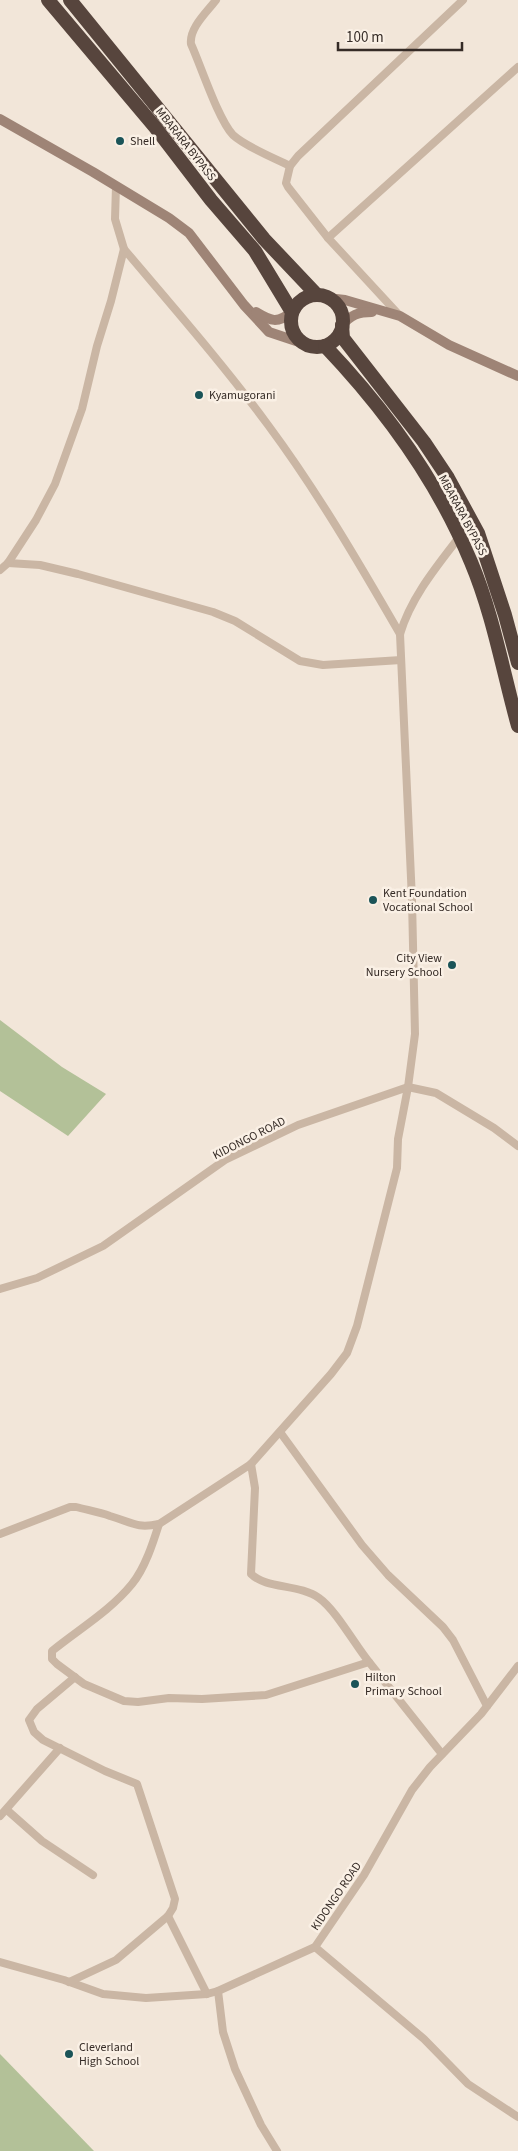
<svg xmlns="http://www.w3.org/2000/svg" width="518" height="2151" viewBox="0 0 518 2151" font-family="'Source Sans 3',sans-serif">
	<rect width="100%" height="100%" fill="#f2e6d9"/>
	<g fill="#b3c198">
		<polygon points="0,1020 62,1067 106,1094 68,1136 0,1091"/>
		<polygon points="0,2054 94,2151 0,2151"/>
	</g>
	<g fill="none" stroke-linecap="round" stroke-linejoin="round">
		<g stroke="#cab6a4" stroke-width="8">
			<path d="M216,0c-9,12 -27,28 -25,44 10,22 27,75 42,91 13,12 41,23 57,31"/>
			<polyline points="328,238 288,187 286,183 290,166 298,156 463,0"/>
			<path d="M124,249c49,58 99,115 144,176 49,66 91,138 132,209"/>
			<polyline points="400,316 328,238 518,67"/>
			<polyline points="8,563 40,565 78,574 213,612 235,621 300,661 323,665 401,660"/>
			<polyline points="0,570 8,563 36,520 55,484 82,409 97,346 111,301 124,249 115,219 116,186"/>
			<polyline points="0,1289 37,1278 103,1246 225,1160 298,1125 408,1087 436,1093 494,1128 518,1146"/>
			<polyline points="280,1432 362,1545 388,1575 443,1627 453,1640 487,1706"/>
			<path d="M251,1464l4,24 -4,86c15,15 49,10 68,24 17,12 36,47 50,64"/>
			<path d="M159,1524c-6,19 -14,44 -27,60 -22,27 -53,45 -80,67v8l5,5 27,20 40,17 14,1 31,-4 33,1 64,-4 103,-33 73,92"/>
			<path d="M0,1534l70,-27h6c11,3 23,5 34,9 21,6 26,13 49,8l92,-60 80,-90 16,-21 10,-27 40,-158 1,-29 10,-52 7,-53 -3,-134 -12,-266c11,-37 37,-68 60,-98"/>
			<polyline points="7,1810 42,1841 93,1875"/>
			<polyline points="0,1816 60,1748"/>
			<polyline points="168,1916 207,1994"/>
			<polyline points="315,1947 424,2039 468,2084 518,2117"/>
			<polyline points="0,1962 64,1980 103,1994 146,1998 207,1994 218,1991 315,1947 364,1875 412,1790 430,1767 481,1714 518,1666"/>
			<polyline points="69,1982 116,1960 168,1916 173,1908 175,1899 137,1784 105,1771 43,1740 34,1732 29,1720 37,1709 75,1677"/>
			<polyline points="218,1991 223,2032 235,2069 261,2125 277,2151"/>
		</g>
		<g stroke="#9e8476" stroke-width="10">
			<polyline points="0,119 93,172 169,218 189,233 244,305 269,332 305,344"/>
			<polyline points="327,298 345,300 400,316 449,345 518,376"/>
			<path d="M256,312c15,9 21,12 36,0"/>
			<path d="M342,325c9,-10 16,-13 30,-13"/>
		</g>
		<g stroke="#57453d" stroke-width="14">
			<polyline points="48,0 155,127 211,200 255,251 292,312"/>
			<polyline points="70,0 264,239 317,295"/>
			<circle cx="317" cy="321" r="26"/>
			<polyline points="342,325 343,338 424,442 448,478 478,533 505,615 518,663"/>
			<path d="M325,346c59,62 113,136 146,216 22,52 32,110 47,164"/>
		</g>
	</g>
	<g fill="#1b5458" stroke="#faf0e5" stroke-width="2">
		<circle cx="120" cy="141" r="5"/>
		<circle cx="199" cy="395" r="5"/>
		<circle cx="373" cy="900" r="5"/>
		<circle cx="452" cy="965" r="5"/>
		<circle cx="355" cy="1684" r="5"/>
		<circle cx="69" cy="2054" r="5"/>
	</g>
	<g text-anchor="middle" stroke-width="5" stroke-linejoin="round" paint-order="stroke">
		<g font-size="12" fill="#352b26" stroke="#faf0e5" text-anchor="start">
			<text x="130" y="145">Shell</text>
			<text x="209" y="399">Kyamugorani</text>
			<text x="383" y="897">Kent Foundation<tspan x="383" dy="14">Vocational School</tspan></text>
			<text x="442" y="962" text-anchor="end">City View<tspan x="442" dy="14">Nursery School</tspan></text>
			<text x="365" y="1681">Hilton<tspan x="365" dy="14">Primary School</tspan></text>
			<text x="79" y="2051">Cleverland<tspan x="79" dy="14">High School</tspan></text>
		</g>
		<g font-size="12" fill="#352b26" stroke="#faf0e5">
			<text transform="translate(186 144) rotate(52)" y="4">MBARARA BYPASS</text>
			<text transform="translate(463 515) rotate(62)" y="4">MBARARA BYPASS</text>
			<text transform="translate(249 1138) rotate(-27)" y="4">KIDONGO ROAD</text>
			<text transform="translate(336 1896) rotate(-56)" y="4">KIDONGO ROAD</text>
		</g>
	</g>
	<path d="M338 42v8h124v-8" fill="none" stroke="#352b26" stroke-width="2.5"/>
	<text x="346" y="42" font-size="15" fill="#352b26" stroke="#faf0e5" stroke-width="4" paint-order="stroke">100 m</text>
</svg>
